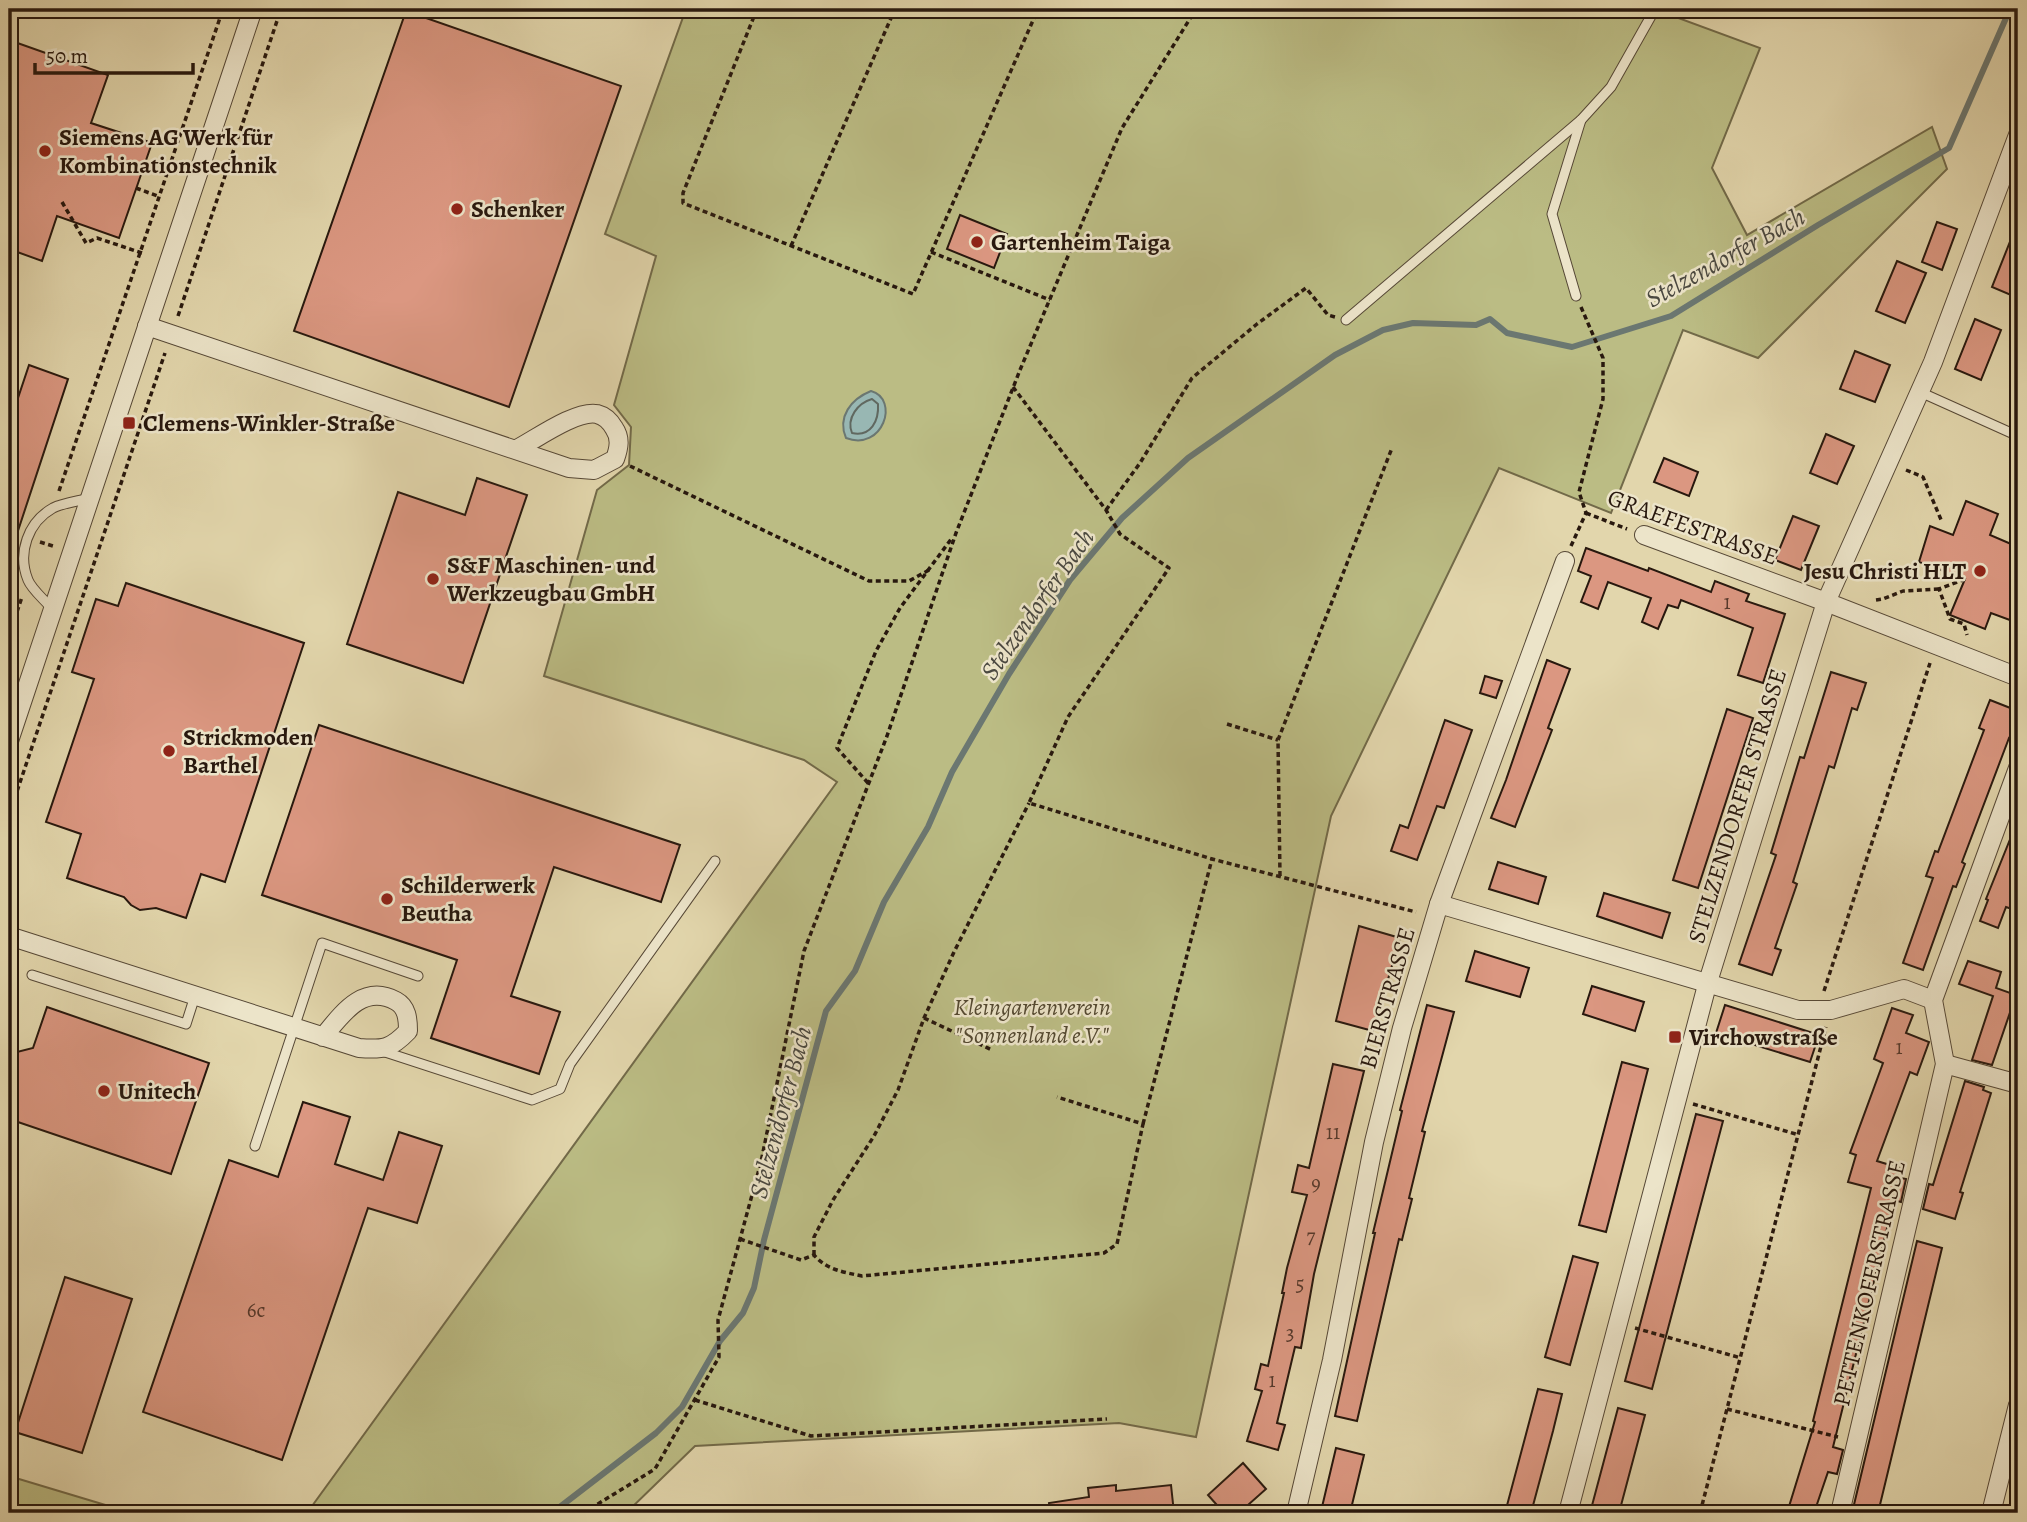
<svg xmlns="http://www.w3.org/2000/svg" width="2027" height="1522" viewBox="0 0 2027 1522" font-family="Alegreya,serif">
	<rect width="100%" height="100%" fill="#e2d6ac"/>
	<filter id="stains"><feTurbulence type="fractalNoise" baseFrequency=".00286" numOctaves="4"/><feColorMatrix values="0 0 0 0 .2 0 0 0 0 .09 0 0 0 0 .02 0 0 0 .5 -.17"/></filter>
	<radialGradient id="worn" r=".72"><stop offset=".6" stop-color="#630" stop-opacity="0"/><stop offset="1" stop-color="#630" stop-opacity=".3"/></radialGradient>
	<g fill="#bbbc84" stroke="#726a49" stroke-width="2">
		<polygon points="686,9 1654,9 1760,48 1712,168 1747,235 1932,127 1947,169 1758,358 1683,330 1611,513 1499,468 1331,816 1196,1437 1119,1423 695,1446 626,1513 307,1513 837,782 804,760 544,676 597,490 629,465 631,427 614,405 656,256 605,234"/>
		<polygon points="9,1476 132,1513 9,1513"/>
	</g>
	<path fill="#98b7b3" stroke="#6b7771" stroke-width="2" d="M871,391c29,8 12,61 -25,47 -9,-21 5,-39 25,-47z"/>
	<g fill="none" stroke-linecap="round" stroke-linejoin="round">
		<path stroke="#606860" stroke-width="2" d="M872,399l6,5c1,17 -7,33 -26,29 -6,-15 6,-30 20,-34z"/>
		<polyline stroke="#6b7771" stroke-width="6" points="552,1513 656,1433 682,1407 720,1341 743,1313 754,1288 764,1240 826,1011 855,971 884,902 928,827 952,772 1009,674 1070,580 1122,518 1188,458 1335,355 1383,330 1413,323 1476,325 1490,319 1507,333 1572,347 1671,316 1818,225 1949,148 2010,9"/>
	</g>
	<g fill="#db9781" stroke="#28180e" stroke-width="2">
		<polygon points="406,11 621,86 509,407 294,331"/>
		<polygon points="9,40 108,75 91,123 152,143 119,238 57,216 42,261 9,249"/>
		<polygon points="960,215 1007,234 994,268 947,249"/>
		<polygon points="1937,222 1957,229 1942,270 1922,262"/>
		<polygon points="2017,224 2018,225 2018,298 1992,287"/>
		<polygon points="1897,261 1926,273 1905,323 1876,311"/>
		<polygon points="1975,319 2001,330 1981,380 1955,369"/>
		<polygon points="1855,351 1890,365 1875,402 1840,389"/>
		<polygon points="29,365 68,379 12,549 9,548 9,425"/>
		<polygon points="1826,434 1854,446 1837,484 1810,473"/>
		<polygon points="1664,458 1698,472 1689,496 1654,482"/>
		<polygon points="477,478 527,495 463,683 347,644 398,492 465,515"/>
		<polygon points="1966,501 1998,514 1990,535 2018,547 2018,623 1991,613 1985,629 1950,615 1965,579 1919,562 1930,526 1953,535"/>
		<polygon points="1793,516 1819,526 1801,570 1775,560"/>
		<polygon points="1586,548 1648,571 1649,568 1711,592 1715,581 1749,594 1746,601 1785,614 1763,683 1738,675 1753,628 1681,600 1678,608 1668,605 1658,629 1642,622 1651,598 1608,582 1598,609 1581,602 1591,576 1578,571"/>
		<polygon points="126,583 304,643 225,882 201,874 186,918 156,908 140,910 131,905 124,897 67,878 81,834 46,822 94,679 72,672 96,599 118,606"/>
		<polygon points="1547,660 1570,669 1548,728 1552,730 1515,827 1491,818 1506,780"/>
		<polygon points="1831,672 1866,683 1857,710 1852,708 1834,768 1829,766 1793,882 1797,884 1775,948 1781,950 1772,975 1739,964 1776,855 1771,853 1800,757 1804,758"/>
		<polygon points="1485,676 1502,681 1496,698 1480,693"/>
		<polygon points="1990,700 2018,711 2018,724 2012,740 2009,738 1962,862 1965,864 1956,887 1953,886 1923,970 1903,963 1933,878 1926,876 1935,851 1938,852 1984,730 1979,728"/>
		<polygon points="1727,709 1753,718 1698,888 1673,880"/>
		<polygon points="1445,720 1472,730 1444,808 1437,806 1417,860 1391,851 1400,825 1408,828"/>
		<polygon points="319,725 680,845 661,902 554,867 511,996 560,1012 539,1074 431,1038 457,960 262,895"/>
		<polygon points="2017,822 2018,911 2006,907 1998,928 1980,921 1988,900 1986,899"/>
		<polygon points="1498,862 1546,877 1538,904 1489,889"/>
		<polygon points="1604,893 1670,913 1662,938 1597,916"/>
		<polygon points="1359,926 1400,938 1373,1031 1336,1021"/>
		<polygon points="1475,951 1529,968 1520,997 1466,981"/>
		<polygon points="1968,961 2001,972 1996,988 2016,995 1992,1065 1972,1060 1993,996 1959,984"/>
		<polygon points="1592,986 1644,1002 1635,1031 1583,1014"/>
		<polygon points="1427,1005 1454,1012 1422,1131 1425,1132 1409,1198 1412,1199 1402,1240 1399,1239 1357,1421 1335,1416 1375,1233 1373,1233 1402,1111 1400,1110"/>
		<polygon points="1725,1005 1819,1035 1810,1062 1716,1033"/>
		<polygon points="47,1007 209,1063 171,1174 9,1119 9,1054 33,1048"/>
		<polygon points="1892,1008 1913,1015 1906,1033 1929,1042 1917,1075 1910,1072 1877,1161 1903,1169 1901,1178 1906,1179 1901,1202 1894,1200 1833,1447 1843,1450 1837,1474 1828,1472 1814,1513 1787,1513 1815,1422 1813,1421 1871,1188 1848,1182 1856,1155 1850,1153 1883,1063 1874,1059"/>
		<polygon points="1622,1062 1648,1069 1606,1232 1579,1225"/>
		<polygon points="1333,1064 1364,1071 1314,1274 1301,1348 1295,1347 1277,1423 1285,1425 1278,1450 1247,1441 1262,1391 1255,1389 1261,1364 1268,1366 1284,1293 1282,1293 1287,1268 1307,1195 1292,1192 1298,1165 1309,1168"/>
		<polygon points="1965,1081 1984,1087 1983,1090 1991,1093 1960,1192 1963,1193 1955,1219 1923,1209 1929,1184 1933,1185"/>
		<polygon points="303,1102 350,1117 335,1164 383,1180 399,1132 442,1146 417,1223 368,1208 282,1460 143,1412 229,1160 278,1177"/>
		<polygon points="1696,1114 1723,1121 1652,1389 1625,1381"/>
		<polygon points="1917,1241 1942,1248 1878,1513 1852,1513"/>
		<polygon points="1573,1256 1598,1263 1570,1365 1545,1357"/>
		<polygon points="65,1277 132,1299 82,1453 15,1432"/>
		<polygon points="1538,1389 1562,1394 1553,1431 1531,1513 1505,1513"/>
		<polygon points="1618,1408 1645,1415 1619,1513 1590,1513"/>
		<polygon points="1336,1448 1364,1455 1350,1513 1322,1507"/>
		<polygon points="1243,1463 1266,1489 1239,1513 1224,1513 1208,1495"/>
		<polygon points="1116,1485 1116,1491 1171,1485 1174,1513 1050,1513 1049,1503 1089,1497 1088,1488"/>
	</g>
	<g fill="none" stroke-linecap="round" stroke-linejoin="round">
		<g stroke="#564836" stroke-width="11">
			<g id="lane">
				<polyline points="1576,296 1552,214 1581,120"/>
				<polyline points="1346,320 1581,120 1611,87 1655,9"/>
				<polyline points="1920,392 2018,436"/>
				<path d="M52,609c-7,-9 -20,-19 -24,-29 -11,-27 0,-58 25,-72 10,-5 26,-7 37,-10"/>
				<polyline points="32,975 186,1024 195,996"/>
				<polyline points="382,1051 532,1100 560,1089 570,1064 715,861"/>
				<polyline points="255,1146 322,943 418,976"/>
			</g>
		</g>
		<g stroke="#564836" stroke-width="20">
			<g id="street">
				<path d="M147,326l422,142 25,2 21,-11c4,-11 6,-21 -1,-31 -4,-7 -9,-12 -17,-14 -21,-4 -61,25 -80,35"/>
				<polyline points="1644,535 1826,602 2018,677"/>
				<polyline points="9,741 253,9"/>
				<polyline points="1439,904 1798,1010 1831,1010 1904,989 1933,1000"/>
				<path d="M9,936l350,112c24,2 32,1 49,-17 0,-12 -1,-24 -12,-30 -33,-18 -54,13 -73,36"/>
				<polyline points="1945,1064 2018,1084"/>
				<polyline points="1296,1513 1332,1360 1374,1142 1402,1028 1439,904 1565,561"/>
				<polyline points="1568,1513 1707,985 1826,602 1933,362 2018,135"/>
				<polyline points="1840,1513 1945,1064 1933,1000 2018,768"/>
				<polyline points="1991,1513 2018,1405"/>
			</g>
		</g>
		<g stroke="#28180e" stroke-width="3.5" stroke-dasharray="5 3.5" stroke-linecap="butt">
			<polyline points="757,9 683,193 683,203 913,294 1038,9"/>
			<polyline points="1295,9 1335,15 1343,9"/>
			<polyline points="136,188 160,197"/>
			<polyline points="62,202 86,243 97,238 142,253"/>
			<polyline points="791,246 895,9"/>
			<polyline points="931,252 1050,300"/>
			<polyline points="1581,307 1603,358 1603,399 1579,492 1586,513"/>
			<polyline points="178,316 281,9"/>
			<polyline points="1013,387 1106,510 1120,534 1169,568 1068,717 1029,803 1212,859"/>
			<polyline points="630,466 869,581 909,581 929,570"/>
			<polyline points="1906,470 1923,477 1942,522"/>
			<polyline points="59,491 223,9"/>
			<polyline points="1106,510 1140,463 1192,378 1257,324 1306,288 1328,315 1335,317"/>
			<polyline points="1586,513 1627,529"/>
			<polyline points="40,542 56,547"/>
			<polyline points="1571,546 1586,513"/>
			<polyline points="1965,579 1939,589 1950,619 1964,624 1967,635"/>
			<polyline points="1876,600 1883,599 1903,591 1939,589"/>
			<polyline points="9,636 22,597"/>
			<polyline points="1227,724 1278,740"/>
			<polyline points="868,783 837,748 876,651 900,608 952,538"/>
			<polyline points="9,815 165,353"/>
			<polyline points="1280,876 1278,740 1392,448"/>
			<polyline points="1824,991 1930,663"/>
			<polyline points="924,1018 992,1050"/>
			<polyline points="1693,1104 1799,1135"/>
			<polyline points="1143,1124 1212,859 1416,912"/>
			<path d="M740,1239l61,21 13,-5c13,15 29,17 48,21l242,-23 13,-9 26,-120 -86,-27"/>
			<polyline points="814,1255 814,1237 833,1200 874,1136 898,1090 924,1018 954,952 1029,803"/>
			<polyline points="1635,1328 1741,1358"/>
			<polyline points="695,1400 811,1436 1107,1419"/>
			<polyline points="1727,1409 1838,1437"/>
			<polyline points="583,1513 655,1469 719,1357 718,1320 761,1162 804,951 887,736 956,533 1020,370 1122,128 1196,9"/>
			<polyline points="1700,1513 1826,1027"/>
		</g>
		<use href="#lane" stroke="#ece4c9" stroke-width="9"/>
		<use href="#street" stroke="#ece4c9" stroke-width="18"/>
	</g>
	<g fill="#8f2418" stroke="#ece4c9" stroke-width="2.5">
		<circle cx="45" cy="151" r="7"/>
		<circle cx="457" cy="209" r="7"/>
		<circle cx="977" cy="242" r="7"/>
		<rect x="122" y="416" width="14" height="14" rx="3.5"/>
		<circle cx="1980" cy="571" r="7"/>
		<circle cx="433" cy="579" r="7"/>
		<circle cx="169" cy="751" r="7"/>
		<circle cx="387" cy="899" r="7"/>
		<rect x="1668" y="1030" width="14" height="14" rx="3.5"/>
		<circle cx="104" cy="1091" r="7"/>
	</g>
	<g text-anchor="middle" stroke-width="5" stroke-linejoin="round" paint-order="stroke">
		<g font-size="21" fill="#55382b">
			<text x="1727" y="609">1</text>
			<text x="1899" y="1054">1</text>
			<text x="1333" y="1139">11</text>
			<text x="1316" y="1190">9</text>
			<text x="1311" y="1243">7</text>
			<text x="1300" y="1291">5</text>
			<text x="256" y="1317">6c</text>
			<text x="1290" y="1340">3</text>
			<text x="1272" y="1387">1</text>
		</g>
		<g font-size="24" font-weight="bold" fill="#28180e" stroke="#ece4c9" text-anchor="start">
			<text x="59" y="145">Siemens AG Werk für<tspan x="59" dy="28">Kombinationstechnik</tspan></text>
			<text x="471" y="217">Schenker</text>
			<text x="991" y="250">Gartenheim Taiga</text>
			<text x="143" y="431">Clemens-Winkler-Straße</text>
			<text x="447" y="573">S&amp;F Maschinen- und<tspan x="447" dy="28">Werkzeugbau GmbH</tspan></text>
			<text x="1966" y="579" text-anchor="end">Jesu Christi HLT</text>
			<text x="183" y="745">Strickmoden<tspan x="183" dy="28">Barthel</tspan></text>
			<text x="401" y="893">Schilderwerk<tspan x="401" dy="28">Beutha</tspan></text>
			<text x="1689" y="1045">Virchowstraße</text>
			<text x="118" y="1099">Unitech</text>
		</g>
		<g font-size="24" fill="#28180e" stroke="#ece4c9">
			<text transform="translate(1693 527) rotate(20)" y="8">GRAEFESTRASSE</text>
			<text transform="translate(1737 806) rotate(-73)" y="8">STELZENDORFER STRASSE</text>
			<text transform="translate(1387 998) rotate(-74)" y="8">BIERSTRASSE</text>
			<text transform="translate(1869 1283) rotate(-77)" y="8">PETTENKOFERSTRASSE</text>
		</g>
		<g font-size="24" font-style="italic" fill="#544931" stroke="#ece4c9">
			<text x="1032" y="1015">Kleingartenverein<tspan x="1032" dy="28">"Sonnenland e.V."</tspan></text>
		</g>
		<g font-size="26" font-style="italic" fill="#4a4840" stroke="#ece4c9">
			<text transform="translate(1725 257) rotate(-29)" y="9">Stelzendorfer Bach</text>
			<text transform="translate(1037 604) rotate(-55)" y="9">Stelzendorfer Bach</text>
			<text transform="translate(780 1112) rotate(-75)" y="9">Stelzendorfer Bach</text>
		</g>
	</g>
	<rect width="2027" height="1522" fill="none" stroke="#e2d6ac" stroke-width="35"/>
	<rect x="10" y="10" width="2006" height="1501" fill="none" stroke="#28180e" stroke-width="3.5"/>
	<rect x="18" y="18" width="1992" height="1487" fill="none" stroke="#28180e" stroke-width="2"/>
	<path d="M35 63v10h158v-10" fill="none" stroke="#28180e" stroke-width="3.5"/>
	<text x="46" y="63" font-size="21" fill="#28180e" stroke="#ece4c9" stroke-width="5" paint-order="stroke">50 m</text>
	<rect width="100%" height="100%" filter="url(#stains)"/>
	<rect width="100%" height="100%" fill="url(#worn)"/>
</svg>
